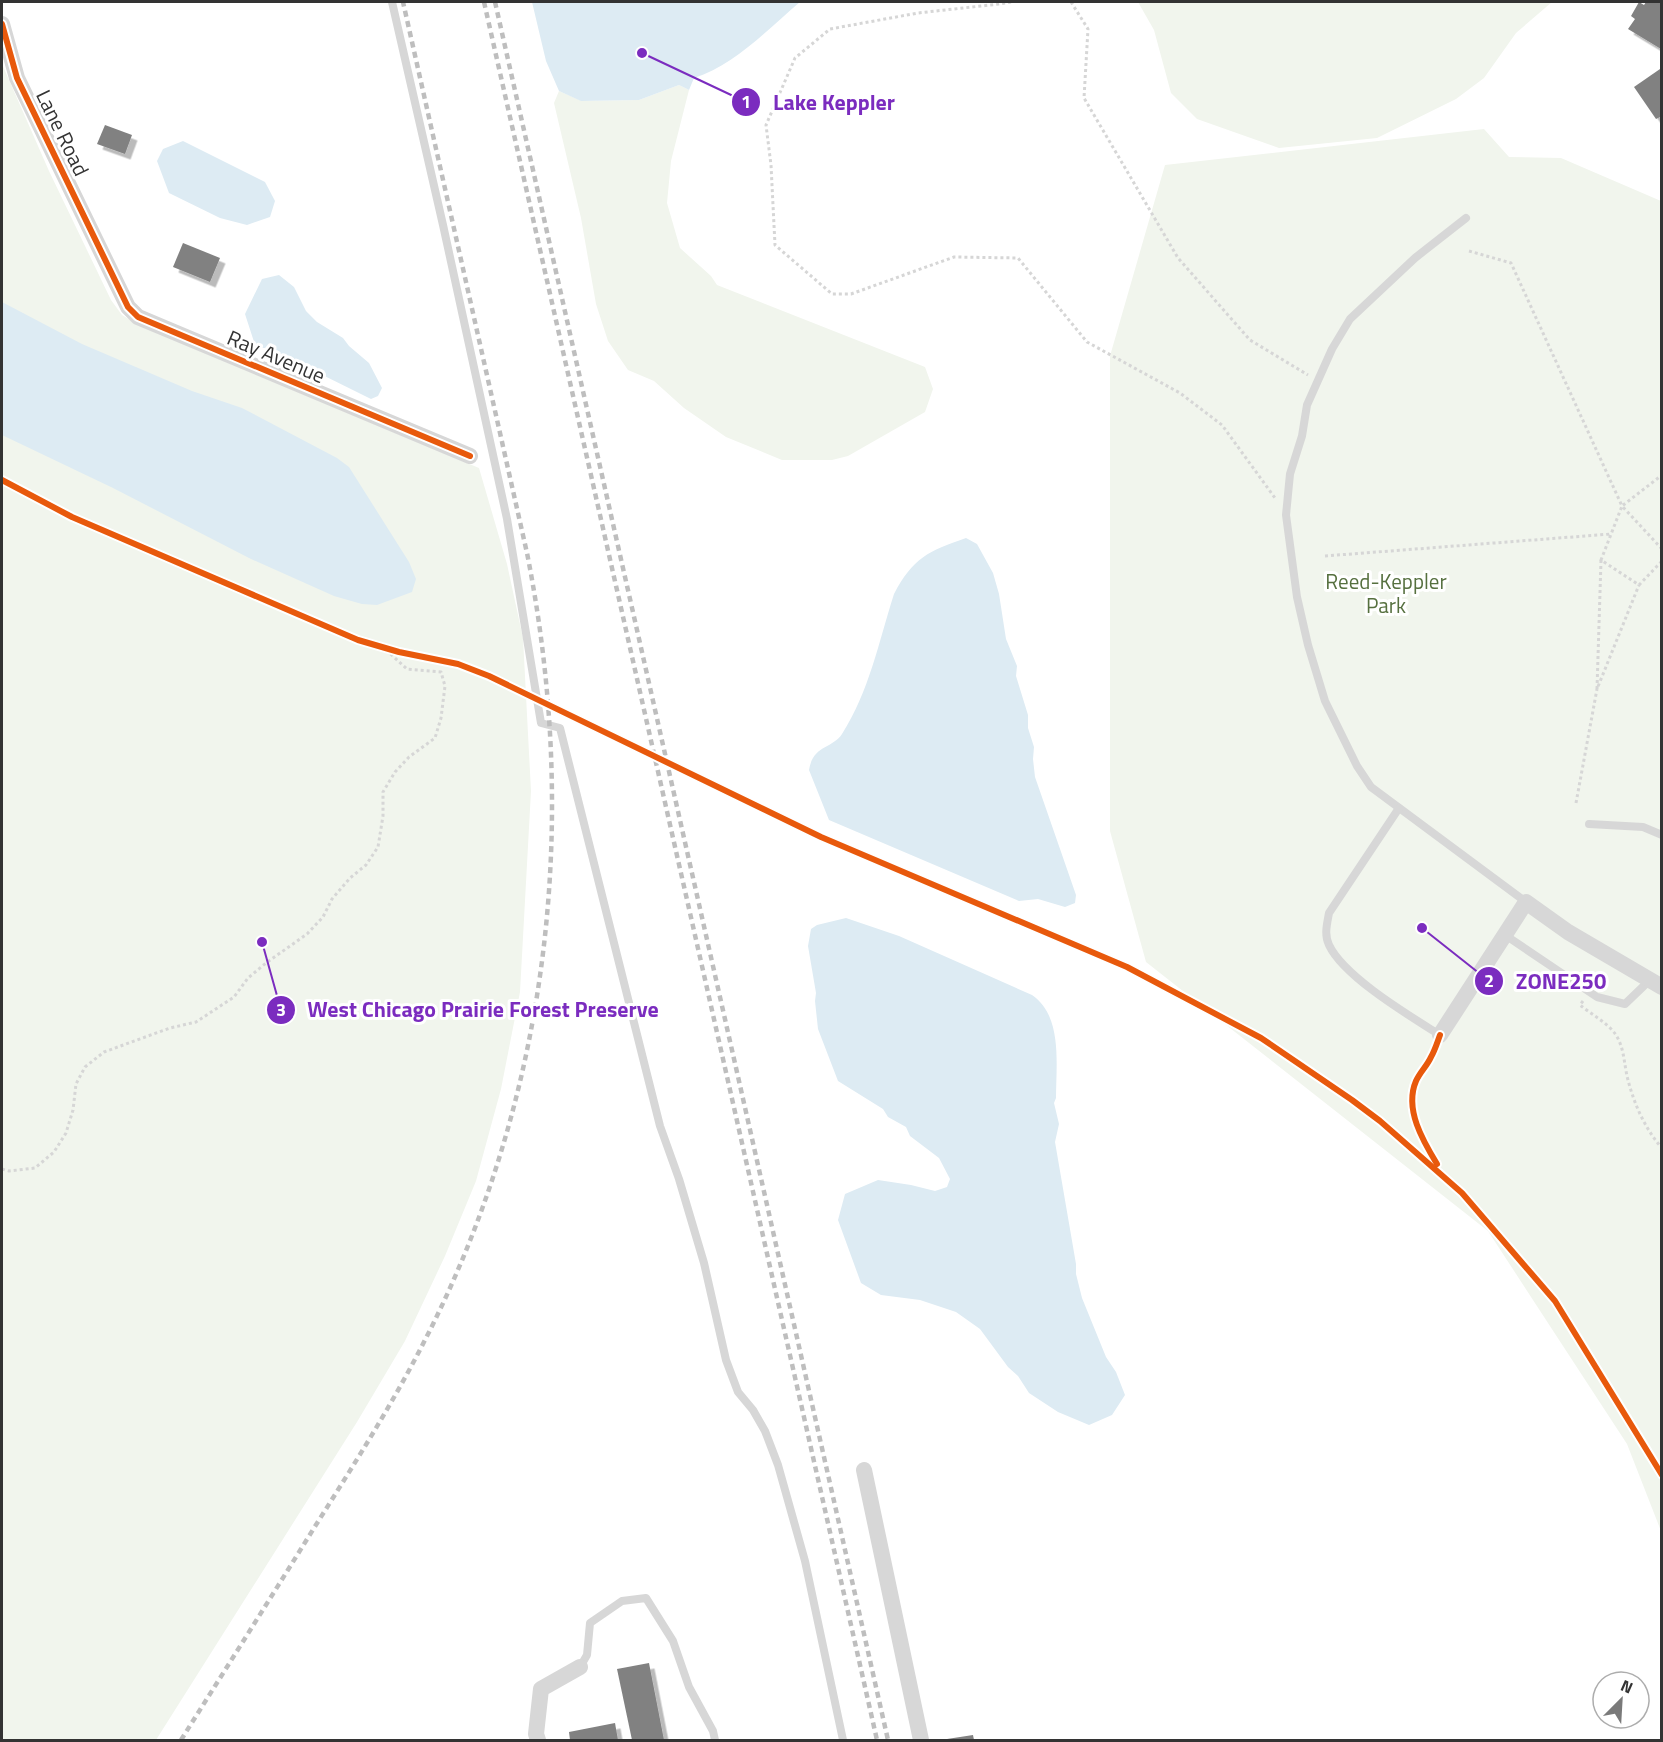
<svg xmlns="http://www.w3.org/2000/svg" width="1663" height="1742" viewBox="0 0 1663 1742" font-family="'Titillium Web',sans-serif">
	<defs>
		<filter id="shadow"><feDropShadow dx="5.5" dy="5.5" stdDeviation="0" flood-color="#0004"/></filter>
	</defs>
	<rect width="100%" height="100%" fill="#fff"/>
	<g fill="#f1f5ed">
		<polygon points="1138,2 1552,2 1516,33 1484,78 1456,99 1377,138 1279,148 1197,119 1171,93 1154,30"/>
		<polygon points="2,64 49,171 111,300 122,315 140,326 479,468 507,564 523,638 531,791 520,992 501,1089 476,1181 445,1256 405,1341 357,1422 156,1740 2,1740"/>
		<polygon points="679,85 689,90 671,161 667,203 680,248 711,276 717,285 925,367 933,389 925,412 848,456 832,460 782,460 726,437 684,408 654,381 628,370 608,341 596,304 581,218 554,103 559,91 582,101 639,100"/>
		<polygon points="1484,129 1509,157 1561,158 1661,201 1661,1531 1627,1444 1488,1231 1146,962 1110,831 1110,356 1165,165"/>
	</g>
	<g fill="#ddebf3">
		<path d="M532,2h268c-32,27 -65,63 -106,76l-5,12 -10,-5 -40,15 -58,1 -22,-10 -13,-30z"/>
		<polygon points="183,141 265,182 275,201 270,217 247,225 220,218 169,193 157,161 163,149"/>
		<polygon points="279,275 294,287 306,311 317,322 343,338 349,346 369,363 382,388 378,396 371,399 268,348 256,348 245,314 262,279"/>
		<polygon points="2,302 82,344 192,391 242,408 337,458 349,467 409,562 416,579 412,592 377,605 362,604 334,596 251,559 113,488 2,435"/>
		<path d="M966,538l11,6 16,29 6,21 7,45 11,27 -1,10 12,39v13l6,19 -1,12 2,18 41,118 -1,8 -10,4 -27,-8 -19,2 -190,-81 -20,-50c4,-25 23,-21 33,-36 27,-42 37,-93 52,-140 19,-36 34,-43 72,-56z"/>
		<path d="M846,918l53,18 133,59c31,21 24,70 24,103l-2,5 5,21 -4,18 21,122v10l6,24 24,59 10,15 9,23 -13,20 -23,10 -31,-13 -29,-19 -11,-17 -10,-9 -28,-38 -24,-17 -36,-12 -39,-5 -20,-12 -23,-63 7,-26 33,-14 33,5 24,6 12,-4 3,-8 -11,-21 -29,-22 -4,-9 -18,-10 -5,-8 -45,-28 -20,-52 -3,-28 1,-8 -8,-47 3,-17 6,-4z"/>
	</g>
	<g fill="#818181" filter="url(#shadow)">
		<polygon points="1639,2 1644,5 1646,2 1662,2 1661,49 1628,29 1635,19 1631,16"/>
		<polygon points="1660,69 1662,71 1662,116 1656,119 1634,87"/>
		<polygon points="105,125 132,135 125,154 97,144"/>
		<polygon points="183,243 220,258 210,282 173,267"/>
		<polygon points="649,1663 664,1740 632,1740 617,1669"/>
		<polygon points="615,1723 618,1740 570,1740 569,1732"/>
		<polygon points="973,1735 974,1740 947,1740 947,1739"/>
	</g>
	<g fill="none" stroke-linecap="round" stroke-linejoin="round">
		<g stroke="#d6d6d6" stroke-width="3" stroke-dasharray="3 3" stroke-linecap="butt">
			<polyline points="1011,2 999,4 918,13 830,29 795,58 766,125 771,165 775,245 832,294 851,294 954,257 1018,258 1087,342 1180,393 1222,425 1275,498"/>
			<polyline points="1071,2 1088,29 1084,98 1178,258 1250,340 1308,375"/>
			<polyline points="1469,251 1511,263 1622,506 1662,475"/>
			<polyline points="1662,549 1622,506 1601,560 1639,585 1662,561"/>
			<polyline points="1325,556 1611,534"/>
			<polyline points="1601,560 1597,689 1639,585"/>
			<polyline points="1576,803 1597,689"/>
			<path d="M1583,1001l-3,4c11,9 28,18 36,30 8,13 8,27 11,41 6,25 17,52 35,72"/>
			<polyline points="2,1169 9,1171 35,1168 54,1152 66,1133 73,1110 76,1084 85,1067 104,1052 170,1028 196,1022 234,997 248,978 266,963 307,934 323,917 332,899 350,878 366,865 378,847 383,816 383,792 395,772 409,757 435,738 441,718 445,686 441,672 407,669 384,648"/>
		</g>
		<g stroke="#d7d7d7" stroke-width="8">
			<polyline points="392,2 443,225 507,519 541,723 560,728 660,1126 679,1179 704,1263 726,1360 738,1392 753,1410 765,1431 778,1465 805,1561 843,1740"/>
			<polyline points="1466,218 1415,258 1350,319 1332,349 1307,405 1302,436 1290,474 1286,515 1297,597 1308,645 1325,701 1357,766 1371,787 1526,902"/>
			<path d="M1399,808l-70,105c-2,11 -5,22 0,32 15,32 81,71 111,90"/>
			<polyline points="1589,824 1643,827 1662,835"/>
			<polyline points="1505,935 1597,997 1625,1004 1650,980"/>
			<polyline points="580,1667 587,1655 590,1623 622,1601 646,1598 673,1641 689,1687 713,1731 715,1740"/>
		</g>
		<g stroke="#d7d7d7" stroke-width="16">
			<polyline points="2,24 17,78 128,307 138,317 470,456"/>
			<polyline points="1440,1035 1526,902 1568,932 1662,987"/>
			<polyline points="864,1470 921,1740"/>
			<polyline points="538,1740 536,1734 541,1689 580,1667"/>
		</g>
		<g stroke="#bebebe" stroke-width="4.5" stroke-dasharray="6 4.5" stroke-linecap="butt">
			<polyline points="484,2 877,1740"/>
			<polyline points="495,2 888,1740"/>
			<path d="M181,1740c44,-70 89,-141 133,-212 39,-62 78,-123 111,-188 125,-244 155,-520 102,-787l-124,-551"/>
		</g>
		<g stroke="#fff" stroke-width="10">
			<g id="cycleway">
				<polyline points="2,24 17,78 128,307 138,317 470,456"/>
				<polyline points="2,480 72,517 358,640 399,652 458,664 489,676 821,837 1127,967 1261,1038 1352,1100 1380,1121 1462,1193 1555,1301 1662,1475"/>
				<path d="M1437,1164c-14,-23 -33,-55 -21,-83 4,-9 11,-15 15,-24 4,-7 6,-14 9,-22"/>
			</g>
		</g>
		<use href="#cycleway" stroke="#e8590c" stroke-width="6"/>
	</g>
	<g text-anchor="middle" stroke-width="6" stroke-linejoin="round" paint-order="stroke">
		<g font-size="21" fill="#333" stroke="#fff">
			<text transform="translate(62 133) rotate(64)" y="7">Lane Road</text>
			<text transform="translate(276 357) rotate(23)" y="7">Ray Avenue</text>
		</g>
		<g font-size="21" fill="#56703f" stroke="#fff">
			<text x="1386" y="589">Reed-Keppler<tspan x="1386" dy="24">Park</tspan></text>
		</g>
	</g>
	<path fill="none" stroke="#7b2cbf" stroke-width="2" d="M642 53L746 102M1422 928L1489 981M262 942L281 1010"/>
	<g fill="#7b2cbf" stroke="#fff" stroke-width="2">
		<circle cx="642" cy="53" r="6"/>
		<circle cx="1422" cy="928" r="6"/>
		<circle cx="262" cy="942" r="6"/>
		<circle cx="746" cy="102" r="15"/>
		<circle cx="1489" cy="981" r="15"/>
		<circle cx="281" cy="1010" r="15"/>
	</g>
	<g font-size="18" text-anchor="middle" font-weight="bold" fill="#fff">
		<text x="746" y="108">1</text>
		<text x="1489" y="987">2</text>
		<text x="281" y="1016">3</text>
	</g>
	<g font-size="22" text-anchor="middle" font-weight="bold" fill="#7b2cbf" stroke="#fff" stroke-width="6" stroke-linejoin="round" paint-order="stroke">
		<text x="834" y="110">Lake Keppler</text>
		<text x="1561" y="989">ZONE250</text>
		<text x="483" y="1017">West Chicago Prairie Forest Preserve</text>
	</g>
	<rect width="1663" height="1742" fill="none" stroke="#333333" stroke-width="6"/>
	<g transform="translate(1621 1700) rotate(24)"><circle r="28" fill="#ffffff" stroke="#adadad" stroke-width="1.5"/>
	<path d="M0-4.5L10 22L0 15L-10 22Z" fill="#7a7a7a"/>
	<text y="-9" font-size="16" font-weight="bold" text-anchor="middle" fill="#333333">N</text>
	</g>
</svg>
